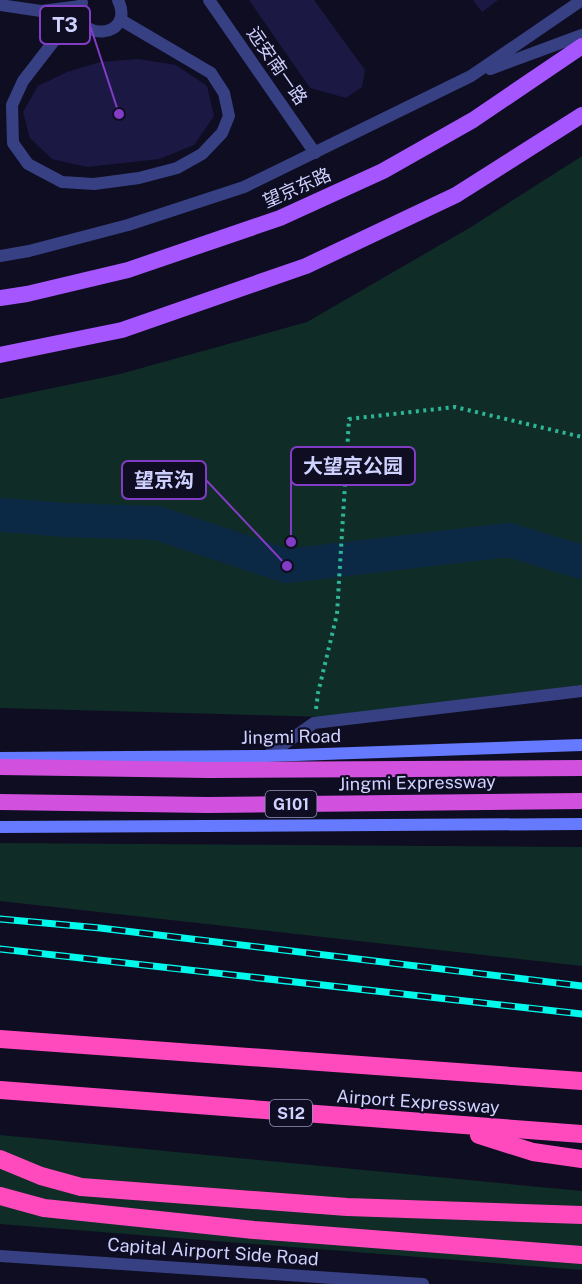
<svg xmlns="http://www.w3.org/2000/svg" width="582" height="1284" viewBox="0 0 582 1284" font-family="'Public Sans','Noto Sans SC',sans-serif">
	<rect width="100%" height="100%" fill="#0e0d22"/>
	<g fill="#102c27">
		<polygon points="582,156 582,685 477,708 327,717 0,708 0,399 120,374 307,322 471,227"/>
		<polygon points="0,843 582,847 582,966 0,901"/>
		<polygon points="0,1135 582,1191 582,1270 0,1224"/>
	</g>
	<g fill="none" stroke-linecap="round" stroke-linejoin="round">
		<polyline stroke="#0b2844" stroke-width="34" points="0,515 66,520 157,523 287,566 509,540 582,562"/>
	</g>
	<g fill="#1b1944">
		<polygon points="249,0 314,0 365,70 362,87 346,98 310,88"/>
		<polygon points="473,0 498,0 482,12"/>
		<polygon points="138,59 176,65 207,86 214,116 194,145 159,159 87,167 52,159 30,138 23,112 38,86 67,72 100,62"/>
	</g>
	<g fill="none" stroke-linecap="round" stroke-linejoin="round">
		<polyline stroke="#2cb698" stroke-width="4" stroke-dasharray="3 4.5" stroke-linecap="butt" points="316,709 318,693 337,614 349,419 455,407 582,437"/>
		<g stroke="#374082" stroke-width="12">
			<path d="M82,3c-12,41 55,36 36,-3"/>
			<polyline points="0,5 41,11 81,6"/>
			<polyline points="81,6 23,81 12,105 13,143 28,164 62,182 94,184 139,178 177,168 202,154 222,133 229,116 224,93 211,73 121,20"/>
		</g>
		<polyline stroke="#374082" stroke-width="12" points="209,0 315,153"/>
		<g stroke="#374082" stroke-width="12">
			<polyline points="490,69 582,35"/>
			<polyline points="0,256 29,251 128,225 244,187 471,76 582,0"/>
			<polyline points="267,756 314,723 582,691"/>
			<polyline points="0,1256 423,1284"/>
		</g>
		<g stroke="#667aff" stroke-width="12">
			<polyline points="0,758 267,756 582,745"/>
			<polyline points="0,827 582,824"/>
		</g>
		<g stroke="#a556ff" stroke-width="16">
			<polyline points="0,298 27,294 128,270 280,218 383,171 473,120 582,46"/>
			<polyline points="0,355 122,330 306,266 456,195 582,115"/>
		</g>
		<g stroke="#d250de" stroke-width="16">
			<polyline points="0,767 209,770 582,768"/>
			<polyline points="0,802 208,805 582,801"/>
		</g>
		<g stroke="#ff4abd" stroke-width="18">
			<polyline points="0,1039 582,1081"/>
			<polyline points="0,1090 582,1134"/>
			<polyline points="479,1135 533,1152 582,1159"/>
			<polyline points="0,1159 41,1176 81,1187 347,1207 582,1215"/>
			<polyline points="0,1196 44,1208 254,1230 582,1255"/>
		</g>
		<g stroke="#00faec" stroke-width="7">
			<g id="rail">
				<polyline points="0,919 100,928 582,986"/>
				<polyline points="0,949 582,1014"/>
			</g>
		</g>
		<use href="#rail" stroke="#0e0d22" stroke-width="4.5" stroke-dasharray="14" stroke-linecap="butt"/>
	</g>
	<g text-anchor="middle" stroke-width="4.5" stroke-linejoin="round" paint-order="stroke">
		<g fill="#0e0d22" stroke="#9596bd" stroke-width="1.5">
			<rect x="265.5" y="791" width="51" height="26" rx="4.5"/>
			<rect x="270" y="1100" width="42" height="26" rx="4.5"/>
		</g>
		<g font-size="16" font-weight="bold" fill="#cfd1ff">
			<text x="291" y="810">G101</text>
			<text x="291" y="1119">S12</text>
		</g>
		<g font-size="18" fill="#cfd1ff" stroke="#0e0d22">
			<text transform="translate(277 66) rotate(55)" y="6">远安南一路</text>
			<text transform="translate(297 188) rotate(-24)" y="6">望京东路</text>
			<text transform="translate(291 737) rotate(-1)" y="6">Jingmi Road</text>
			<text transform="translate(417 783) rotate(-1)" y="6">Jingmi Expressway</text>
			<text transform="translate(418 1102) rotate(4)" y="6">Airport Expressway</text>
			<text transform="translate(213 1252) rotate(4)" y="6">Capital Airport Side Road</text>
		</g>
	</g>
	<path fill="none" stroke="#833cc5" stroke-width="2" d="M119 114L90 25M291 542L291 466M287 566L206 480"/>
	<g fill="#833cc5" stroke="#0e0d22" stroke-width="2">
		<circle cx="119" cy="114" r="6"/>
		<circle cx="291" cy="542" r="6"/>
		<circle cx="287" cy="566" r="6"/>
	</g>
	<g fill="#0e0d22" stroke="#833cc5" stroke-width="2">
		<rect x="40" y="6" width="50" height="38" rx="6"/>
		<rect x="291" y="447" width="124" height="38" rx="6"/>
		<rect x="122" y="461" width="84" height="38" rx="6"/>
	</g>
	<g font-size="20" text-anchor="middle" font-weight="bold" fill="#cfd1ff">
		<text x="65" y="32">T3</text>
		<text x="353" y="473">大望京公园</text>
		<text x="164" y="487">望京沟</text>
	</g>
</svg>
